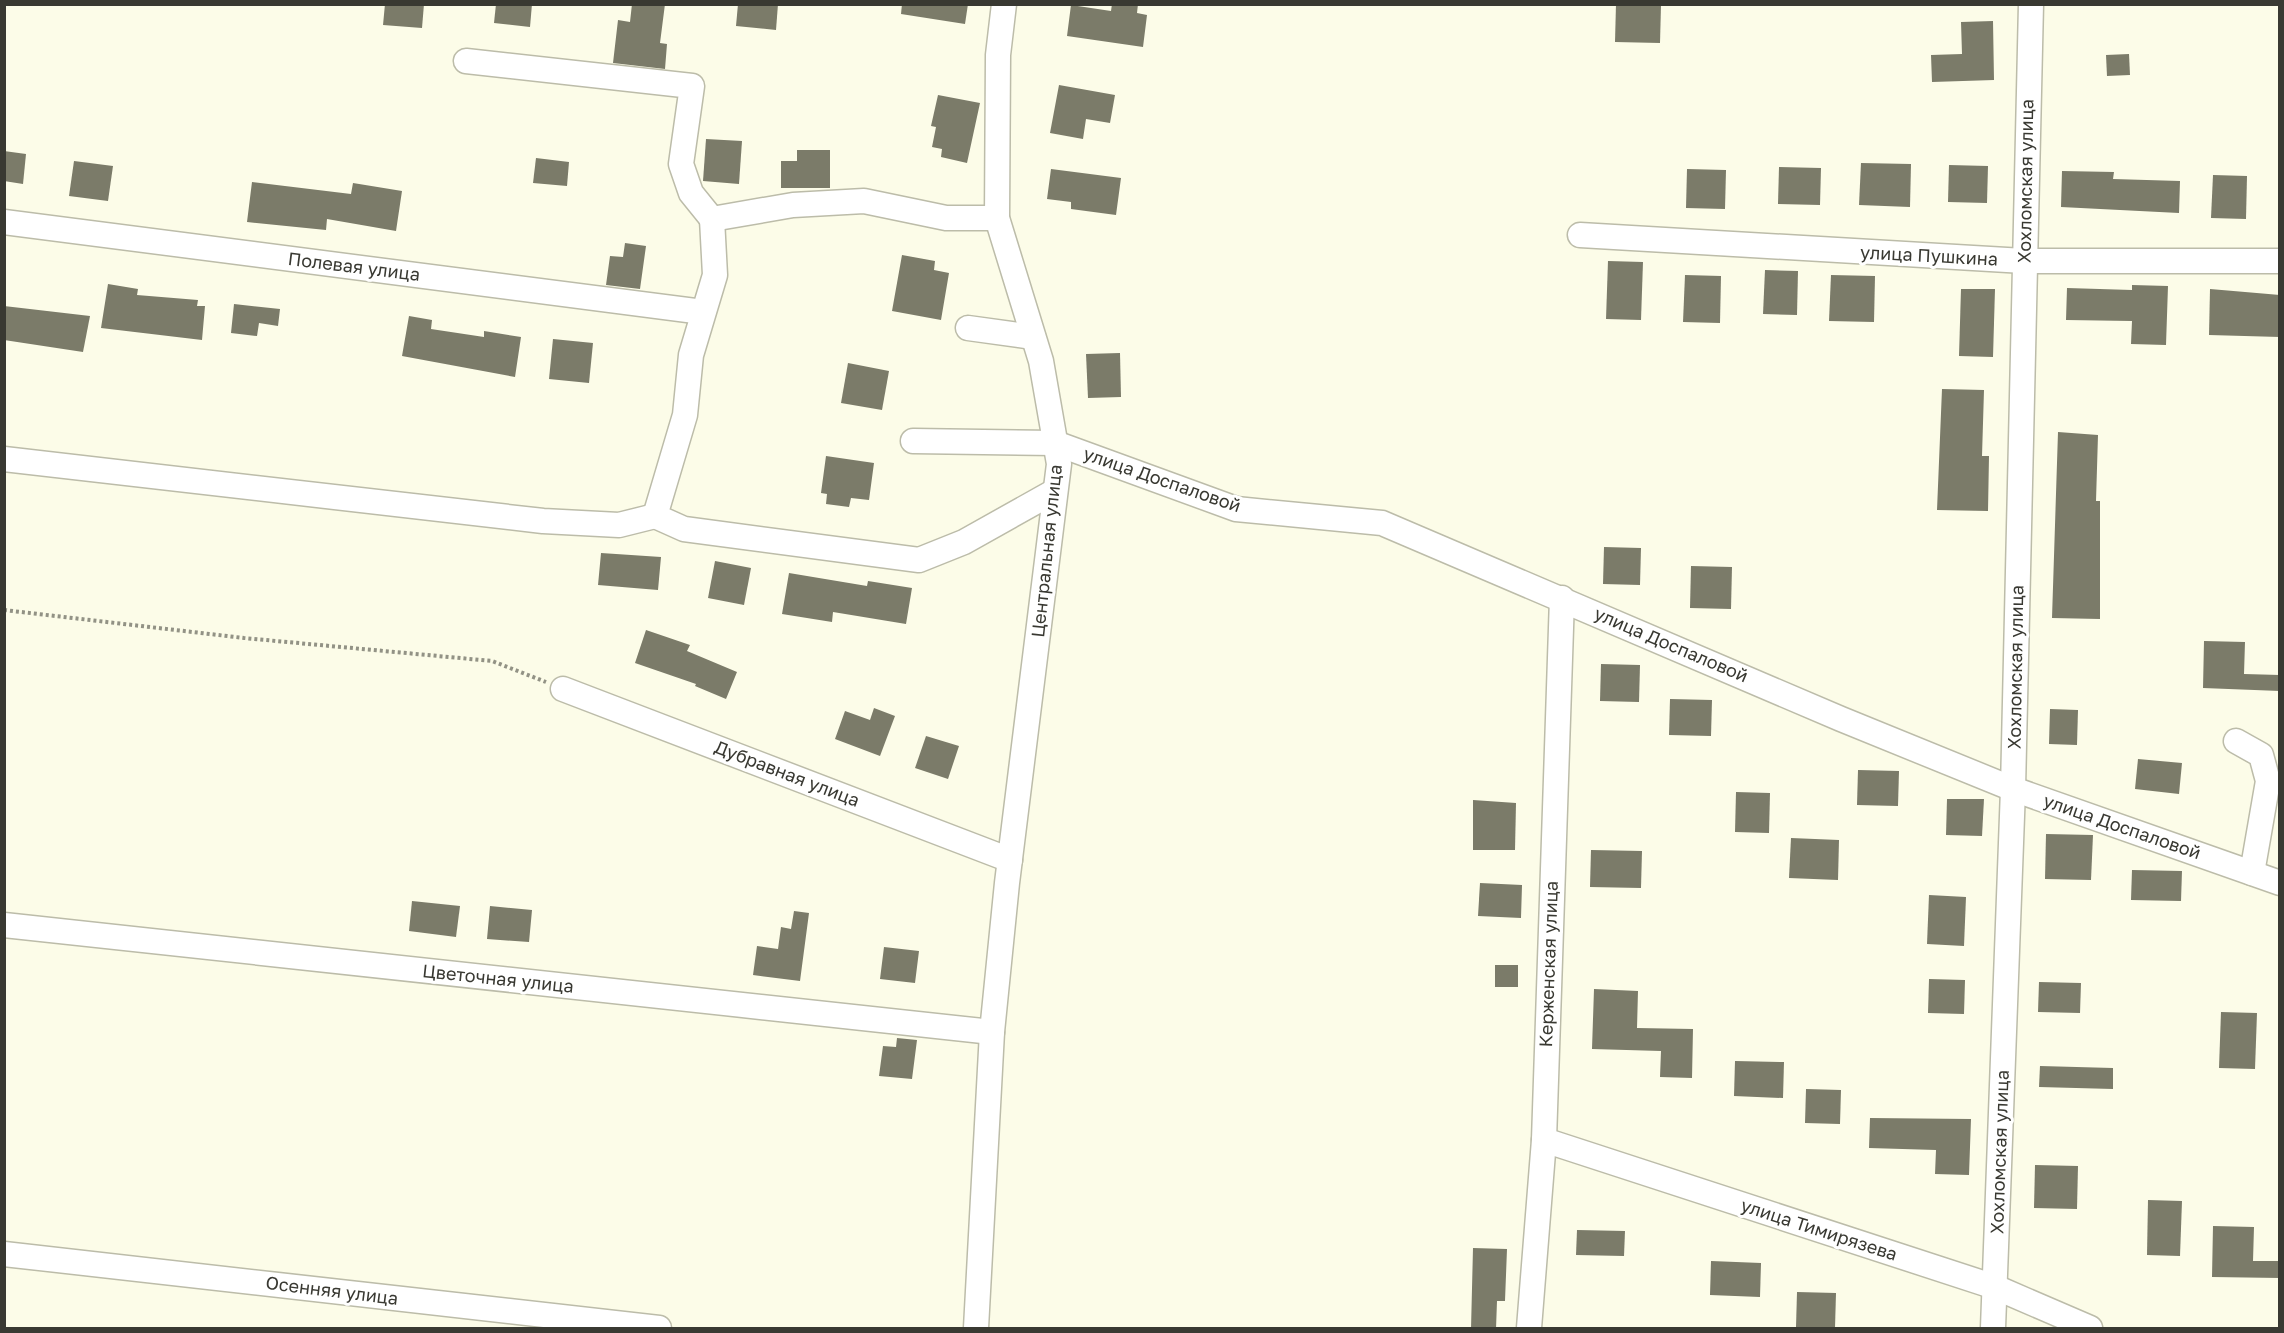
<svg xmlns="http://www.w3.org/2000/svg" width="2284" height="1333" viewBox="0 0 2284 1333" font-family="'Golos Text',sans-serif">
	<rect width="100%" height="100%" fill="#fcfce8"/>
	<g fill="#7b7b69">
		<polygon points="385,4 424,4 422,28 383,25"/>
		<polygon points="496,4 532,4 530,27 494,23"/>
		<polygon points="632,4 665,4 660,43 667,44 665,69 613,63 618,20 630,22"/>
		<polygon points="738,4 778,4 776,30 736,26"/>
		<polygon points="902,4 968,4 965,24 901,14"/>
		<polygon points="1112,4 1138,4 1137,13 1147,15 1143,47 1067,36 1071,5 1111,11"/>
		<polygon points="1616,4 1661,5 1660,43 1615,42"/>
		<polygon points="1993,21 1994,80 1932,82 1931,55 1962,54 1961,22"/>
		<polygon points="2129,54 2130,75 2107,76 2106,55"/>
		<polygon points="1059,85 1115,95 1110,123 1086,119 1083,139 1050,133"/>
		<polygon points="938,95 980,103 967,163 941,157 942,149 932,147 936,127 931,126"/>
		<polygon points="706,139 742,141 739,184 703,181"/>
		<polygon points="797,150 830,150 830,188 781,188 781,161 797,161"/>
		<polygon points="4,151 26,154 23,184 4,181"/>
		<polygon points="536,158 569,162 567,186 533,183"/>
		<polygon points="74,161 113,166 108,201 69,196"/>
		<polygon points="1861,163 1911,164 1910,207 1859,205"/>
		<polygon points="1949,165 1988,166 1987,203 1948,202"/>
		<polygon points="1779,167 1821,168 1820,205 1778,204"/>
		<polygon points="1051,169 1121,178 1116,215 1071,209 1071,202 1047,199"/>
		<polygon points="1687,169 1726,170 1725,209 1686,208"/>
		<polygon points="2062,171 2114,172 2113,179 2180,181 2179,213 2061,207"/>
		<polygon points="2213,175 2247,176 2246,219 2211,218"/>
		<polygon points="252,182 351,194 353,183 402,191 396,231 327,219 326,230 247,222"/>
		<polygon points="625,243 646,246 640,289 606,285 610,256 623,257"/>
		<polygon points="902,255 935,261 934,270 949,273 941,320 892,311"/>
		<polygon points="1608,261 1643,262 1641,320 1606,319"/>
		<polygon points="1765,270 1798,271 1797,315 1763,314"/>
		<polygon points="1685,275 1721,276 1720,323 1683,322"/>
		<polygon points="1831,275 1875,276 1874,322 1829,321"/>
		<polygon points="108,284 138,289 137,295 198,300 197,306 205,306 202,340 101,328"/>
		<polygon points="2132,285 2168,286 2166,345 2131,344 2132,321 2066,320 2067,288 2132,290"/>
		<polygon points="1961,289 1995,289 1993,357 1959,356"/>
		<polygon points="2210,289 2280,295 2280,337 2209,335"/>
		<polygon points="234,304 280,309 278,326 259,323 257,336 231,333"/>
		<polygon points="4,306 90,316 83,352 4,340"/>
		<polygon points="409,316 432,320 431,329 484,337 484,331 521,337 515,377 402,356"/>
		<polygon points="553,339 593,343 589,383 549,379"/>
		<polygon points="1120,353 1121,397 1088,398 1086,354"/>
		<polygon points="848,363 889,371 882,410 841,403"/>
		<polygon points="1942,389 1984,390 1982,456 1989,456 1988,511 1937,510"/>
		<polygon points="2058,432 2098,435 2096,501 2100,501 2100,619 2052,618"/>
		<polygon points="826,456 874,463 869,500 851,498 849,507 826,504 827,494 821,493"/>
		<polygon points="1604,547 1641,548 1640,585 1603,584"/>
		<polygon points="601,553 661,557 658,590 598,585"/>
		<polygon points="715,561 751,568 744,605 708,598"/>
		<polygon points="1691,566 1732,567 1731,609 1690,608"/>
		<polygon points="789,573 867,586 868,581 912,588 906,624 833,612 832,622 782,614"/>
		<polygon points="646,630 690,645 687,651 737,672 726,699 695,686 696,684 635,663"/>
		<polygon points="2204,641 2245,642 2244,674 2280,675 2280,691 2203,688"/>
		<polygon points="1601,664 1640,665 1639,702 1600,701"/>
		<polygon points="1670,699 1712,700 1711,736 1669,735"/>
		<polygon points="874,708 895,716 880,756 835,739 845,711 870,720"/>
		<polygon points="2050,709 2078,710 2077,745 2049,744"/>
		<polygon points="926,736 959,746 948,779 915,768"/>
		<polygon points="2138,759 2182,763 2179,794 2135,789"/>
		<polygon points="1858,770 1899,771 1898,806 1857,805"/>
		<polygon points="1736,792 1770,793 1769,833 1735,832"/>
		<polygon points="1947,799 1984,799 1982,836 1946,835"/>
		<polygon points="1473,800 1516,803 1515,850 1473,850"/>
		<polygon points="2046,834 2093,835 2091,880 2045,879"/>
		<polygon points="1791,838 1839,840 1838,880 1789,878"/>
		<polygon points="1591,850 1642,851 1641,888 1590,887"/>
		<polygon points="2132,870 2182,871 2181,901 2131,900"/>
		<polygon points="1480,883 1522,885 1521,918 1478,916"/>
		<polygon points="1929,895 1966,897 1964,946 1927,944"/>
		<polygon points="412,901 460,906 456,937 409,931"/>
		<polygon points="490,906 532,910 529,942 487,939"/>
		<polygon points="794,911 809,913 800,981 753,975 757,946 778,949 781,927 791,929"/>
		<polygon points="884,947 919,951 915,983 880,979"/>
		<rect x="1495" y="965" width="23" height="22"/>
		<polygon points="1929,979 1965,980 1964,1014 1928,1013"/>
		<polygon points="2039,982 2081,983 2080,1013 2038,1012"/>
		<polygon points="1594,989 1638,991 1637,1028 1693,1029 1692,1078 1660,1077 1661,1051 1592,1049"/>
		<polygon points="2221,1012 2257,1013 2255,1069 2219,1068"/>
		<polygon points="897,1038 917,1040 912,1079 879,1076 883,1046 896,1047"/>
		<polygon points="1735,1061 1784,1062 1783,1098 1734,1096"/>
		<polygon points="2040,1066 2113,1068 2113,1089 2039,1087"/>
		<polygon points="1806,1089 1841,1090 1840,1124 1805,1123"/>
		<polygon points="1870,1118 1971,1119 1969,1175 1935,1174 1936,1150 1869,1148"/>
		<polygon points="2035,1165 2078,1166 2077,1209 2034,1208"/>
		<polygon points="2148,1200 2182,1201 2180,1256 2147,1255"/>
		<polygon points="2213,1226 2254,1227 2253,1261 2280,1261 2280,1278 2212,1277"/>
		<polygon points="1577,1230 1625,1231 1624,1256 1576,1255"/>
		<polygon points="1473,1248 1507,1249 1505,1301 1497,1301 1496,1329 1471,1329"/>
		<polygon points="1711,1261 1761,1263 1760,1297 1710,1295"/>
		<polygon points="1797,1292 1836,1293 1835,1328 1796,1327"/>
	</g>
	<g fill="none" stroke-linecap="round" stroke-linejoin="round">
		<g stroke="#bcbca9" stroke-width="27">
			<g id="minor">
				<polyline points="466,61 692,86 681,164 691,193 712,219"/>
				<polyline points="997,218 946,218 864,201 793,205 712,219 715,275 691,355 685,415 655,516 684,529 919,560 964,542 1055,491"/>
				<polyline points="4,222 703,312"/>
				<polyline points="1580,235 2024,261 2280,261"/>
				<polyline points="968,328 1033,337"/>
				<polyline points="913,441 1055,443 1236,509 1382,523 1841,719 2013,789 2280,883"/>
				<polyline points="4,459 543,521 619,525 655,516"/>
				<polyline points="563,689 1010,860"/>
				<polyline points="2236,741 2261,755 2268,781 2252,873"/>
				<polyline points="4,925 992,1032"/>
				<polyline points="1544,1140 1995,1287 2090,1328"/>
				<polyline points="4,1254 659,1328"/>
				<polyline points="976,1328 992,1032 1007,883 1059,464 1041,361 997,218 998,55 1004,4"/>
				<polyline points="1529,1328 1544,1140 1562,598"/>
				<polyline points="1993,1328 2013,789 2031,4"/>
			</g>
		</g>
		<polyline stroke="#929285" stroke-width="4" stroke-dasharray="3 3" stroke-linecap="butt" points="4,610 244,638 492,661 546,682"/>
		<use href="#minor" stroke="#fff" stroke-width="24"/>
	</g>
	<g text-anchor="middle" stroke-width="6" stroke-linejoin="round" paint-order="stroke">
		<g font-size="18" fill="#393932" stroke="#fff">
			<text transform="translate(2026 181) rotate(-89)" y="6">Хохломская улица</text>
			<text transform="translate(1929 256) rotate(3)" y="6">улица Пушкина</text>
			<text transform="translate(354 267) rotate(7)" y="6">Полевая улица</text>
			<text transform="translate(1162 480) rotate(19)" y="6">улица Доспаловой</text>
			<text transform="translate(1047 551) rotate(-84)" y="6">Центральная улица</text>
			<text transform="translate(1671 645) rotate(23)" y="6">улица Доспаловой</text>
			<text transform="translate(2016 667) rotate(-89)" y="6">Хохломская улица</text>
			<text transform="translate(787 774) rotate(21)" y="6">Дубравная улица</text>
			<text transform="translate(2122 827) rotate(19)" y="6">улица Доспаловой</text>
			<text transform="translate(1549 964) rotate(-88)" y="6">Керженская улица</text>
			<text transform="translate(498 979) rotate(6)" y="6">Цветочная улица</text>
			<text transform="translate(2000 1152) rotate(-88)" y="6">Хохломская улица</text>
			<text transform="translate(1819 1230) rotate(18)" y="6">улица Тимирязева</text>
			<text transform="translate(332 1291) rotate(7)" y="6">Осенняя улица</text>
		</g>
	</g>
	<rect width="2284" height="1333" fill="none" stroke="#393932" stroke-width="12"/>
</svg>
